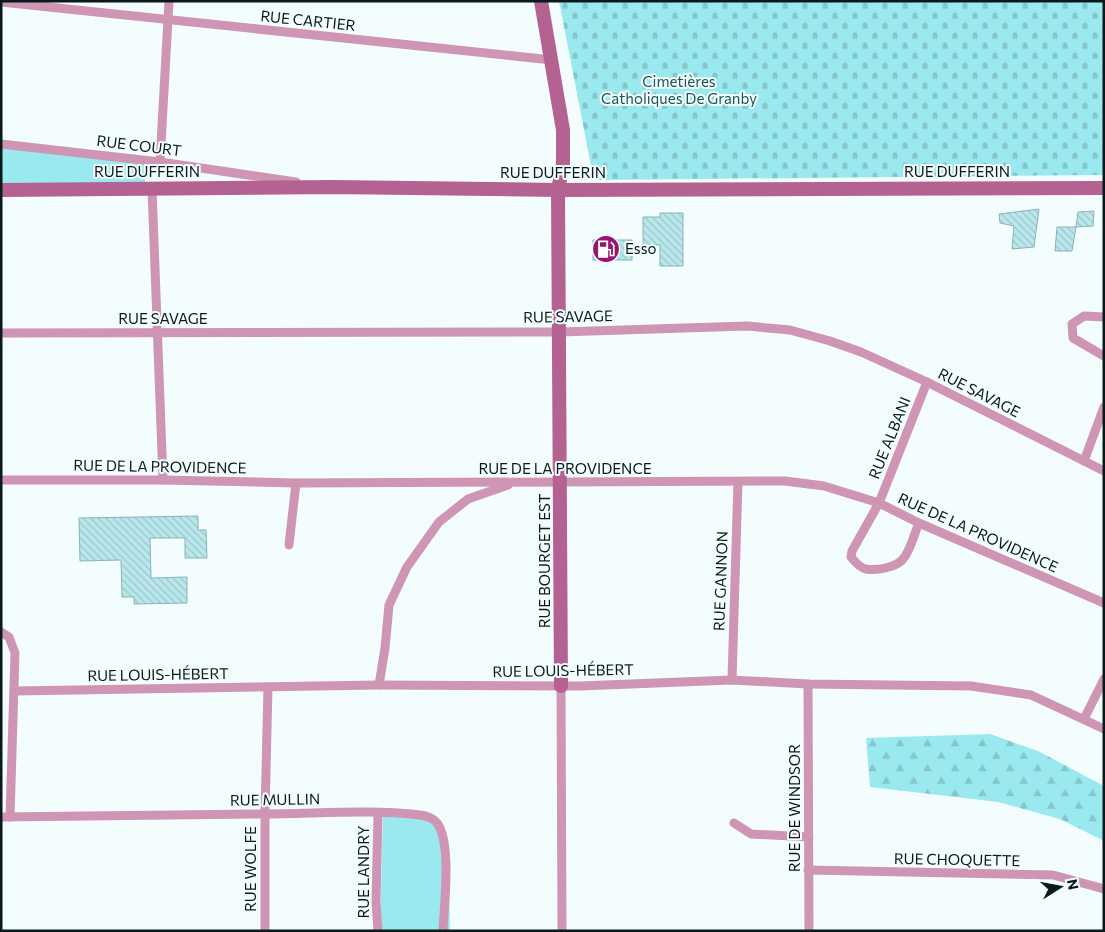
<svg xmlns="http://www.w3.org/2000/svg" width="1105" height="932" viewBox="0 0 1105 932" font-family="Commissioner,sans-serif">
	<defs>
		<pattern id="forest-firs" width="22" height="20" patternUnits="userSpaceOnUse" patternTransform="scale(1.25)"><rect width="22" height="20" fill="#9ae9ef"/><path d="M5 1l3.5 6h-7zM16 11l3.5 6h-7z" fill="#83c7cc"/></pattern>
		<pattern id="cemetery-stones" width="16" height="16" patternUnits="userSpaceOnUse" patternTransform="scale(1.25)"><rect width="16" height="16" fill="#9ae9ef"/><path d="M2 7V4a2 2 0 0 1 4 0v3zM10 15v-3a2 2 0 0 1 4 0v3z" fill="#83c7cc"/></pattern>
		<pattern id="building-back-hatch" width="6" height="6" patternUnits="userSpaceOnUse" patternTransform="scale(1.25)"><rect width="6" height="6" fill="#b9e8ec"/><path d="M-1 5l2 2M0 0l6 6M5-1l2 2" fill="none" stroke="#9ec6ca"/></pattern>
	</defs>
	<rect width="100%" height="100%" fill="#f4fdfe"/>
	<polygon fill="url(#forest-firs)" points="990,734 1038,751 1104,786 1104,841 1060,819 998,802 870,787 866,738"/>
	<polygon fill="url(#cemetery-stones)" points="559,1 1104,1 1104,175 600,180 593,176"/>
	<g fill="#9ae9ef">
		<polygon points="1,144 145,161 145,189 1,188"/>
		<polygon points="424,811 443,826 448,843 450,931 380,931 383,814"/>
	</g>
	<g fill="url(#building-back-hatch)" stroke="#86b4b7">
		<polygon points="1039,209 1034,247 1012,249 1014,226 1000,223 999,214"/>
		<polygon points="1094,211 1093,226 1076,227 1078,212"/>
		<polygon points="660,213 683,213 683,266 660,266 660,245 643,245 643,217 660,217"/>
		<polygon points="1057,227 1076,227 1072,251 1055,251"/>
		<rect x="593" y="240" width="39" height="20"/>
		<polygon points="198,516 198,530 206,530 207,558 185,558 185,538 150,538 151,578 187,577 187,603 134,604 134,597 122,597 121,560 80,561 79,518"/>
	</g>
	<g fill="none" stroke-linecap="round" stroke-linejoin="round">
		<g stroke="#ce95b5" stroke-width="9">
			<polyline points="1,2 552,60"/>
			<polyline points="1,144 160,162 296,182"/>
			<polyline points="160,162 169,1"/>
			<polyline points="152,189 163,480"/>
			<polyline points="1104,317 1084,316 1072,324 1073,338 1104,356"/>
			<polyline points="1,333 560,332 747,326 790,330 830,341 861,352 927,382 1104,471"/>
			<polyline points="1084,461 1104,407"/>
			<polyline points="1,480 163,480 296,483 785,481 824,486 879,503 919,523 1104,603"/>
			<path d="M919,523c-5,11 -8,27 -16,36 -6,8 -26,12 -37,10 -6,-1 -11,-7 -15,-12l1,-6 27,-48 48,-121"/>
			<polyline points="289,545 296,483"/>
			<polyline points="1,632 9,637 15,653 10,817"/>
			<polyline points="732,680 738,482"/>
			<polyline points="808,684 809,931"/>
			<polyline points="379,685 385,648 389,605 407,567 439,522 468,499 508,485"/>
			<polyline points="561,686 562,931"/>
			<polyline points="15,691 379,685 580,686 732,680 808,684 971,686 1031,695 1104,729"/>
			<polyline points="1084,719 1104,679"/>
			<polyline points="378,813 376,902 378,931"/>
			<path d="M1,817c87,-1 174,-2 261,-3 53,0 106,-5 158,1 7,1 13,3 17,8 15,20 7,82 6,108"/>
			<polyline points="734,823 751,834 809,837"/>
			<polyline points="808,870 1053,875 1104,889"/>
			<polyline points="265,931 265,814 268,687"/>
		</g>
		<g stroke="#b36292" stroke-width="14">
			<polyline points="541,1 563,130 563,163 558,190 561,686"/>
			<polyline points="1,190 332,187 558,190 1104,188"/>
		</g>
	</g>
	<defs>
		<g id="fuel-disc" transform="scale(1.4375)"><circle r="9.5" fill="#96166e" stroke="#f4fdfe"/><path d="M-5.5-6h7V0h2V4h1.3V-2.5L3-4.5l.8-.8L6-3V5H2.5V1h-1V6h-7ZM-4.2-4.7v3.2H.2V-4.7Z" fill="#fff"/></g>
	</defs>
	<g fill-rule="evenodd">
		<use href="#fuel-disc" x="606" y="249"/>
	</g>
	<g text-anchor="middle" stroke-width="4" stroke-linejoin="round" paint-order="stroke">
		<g font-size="15" fill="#081a1b" stroke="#f4fdfe">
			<text transform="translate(308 21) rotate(6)" y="5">RUE CARTIER</text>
			<text transform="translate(139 146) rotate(7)" y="5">RUE COURT</text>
			<text x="147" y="177">RUE DUFFERIN</text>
			<text x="957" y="177">RUE DUFFERIN</text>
			<text x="553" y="178">RUE DUFFERIN</text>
			<text transform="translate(568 317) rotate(-1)" y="5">RUE SAVAGE</text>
			<text x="163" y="324">RUE SAVAGE</text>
			<text transform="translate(979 393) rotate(27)" y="5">RUE SAVAGE</text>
			<text transform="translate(890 438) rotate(-68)" y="5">RUE ALBANI</text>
			<text transform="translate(160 467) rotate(1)" y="5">RUE DE LA PROVIDENCE</text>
			<text x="565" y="474">RUE DE LA PROVIDENCE</text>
			<text transform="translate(978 533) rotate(24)" y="5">RUE DE LA PROVIDENCE</text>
			<text transform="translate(545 561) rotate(-90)" y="5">RUE BOURGET EST</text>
			<text transform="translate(721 581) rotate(-88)" y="5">RUE GANNON</text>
			<text transform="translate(563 671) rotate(-1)" y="5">RUE LOUIS-HÉBERT</text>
			<text transform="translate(158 675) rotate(-1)" y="5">RUE LOUIS-HÉBERT</text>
			<text transform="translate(275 800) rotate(-1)" y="5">RUE MULLIN</text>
			<text transform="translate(795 808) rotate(-90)" y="5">RUE DE WINDSOR</text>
			<text transform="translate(957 860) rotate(1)" y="5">RUE CHOQUETTE</text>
			<text transform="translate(251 869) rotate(-90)" y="5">RUE WOLFE</text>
			<text transform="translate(364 872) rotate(-90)" y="5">RUE LANDRY</text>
		</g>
		<g font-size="15" fill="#195458" stroke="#f4fdfe">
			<text x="679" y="87">Cimetières<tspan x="679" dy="17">Catholiques De Granby</tspan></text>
		</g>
		<g font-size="15" fill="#081a1b" stroke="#f4fdfe" text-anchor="start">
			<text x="625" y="254">Esso</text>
		</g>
	</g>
	<rect width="1105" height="932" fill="none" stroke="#081a1b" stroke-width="5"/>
	<g transform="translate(1060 887) rotate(79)" stroke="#f4fdfe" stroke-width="4" paint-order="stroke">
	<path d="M0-4L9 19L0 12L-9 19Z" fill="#081a1b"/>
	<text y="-8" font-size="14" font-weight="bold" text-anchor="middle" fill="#081a1b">N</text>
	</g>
</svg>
